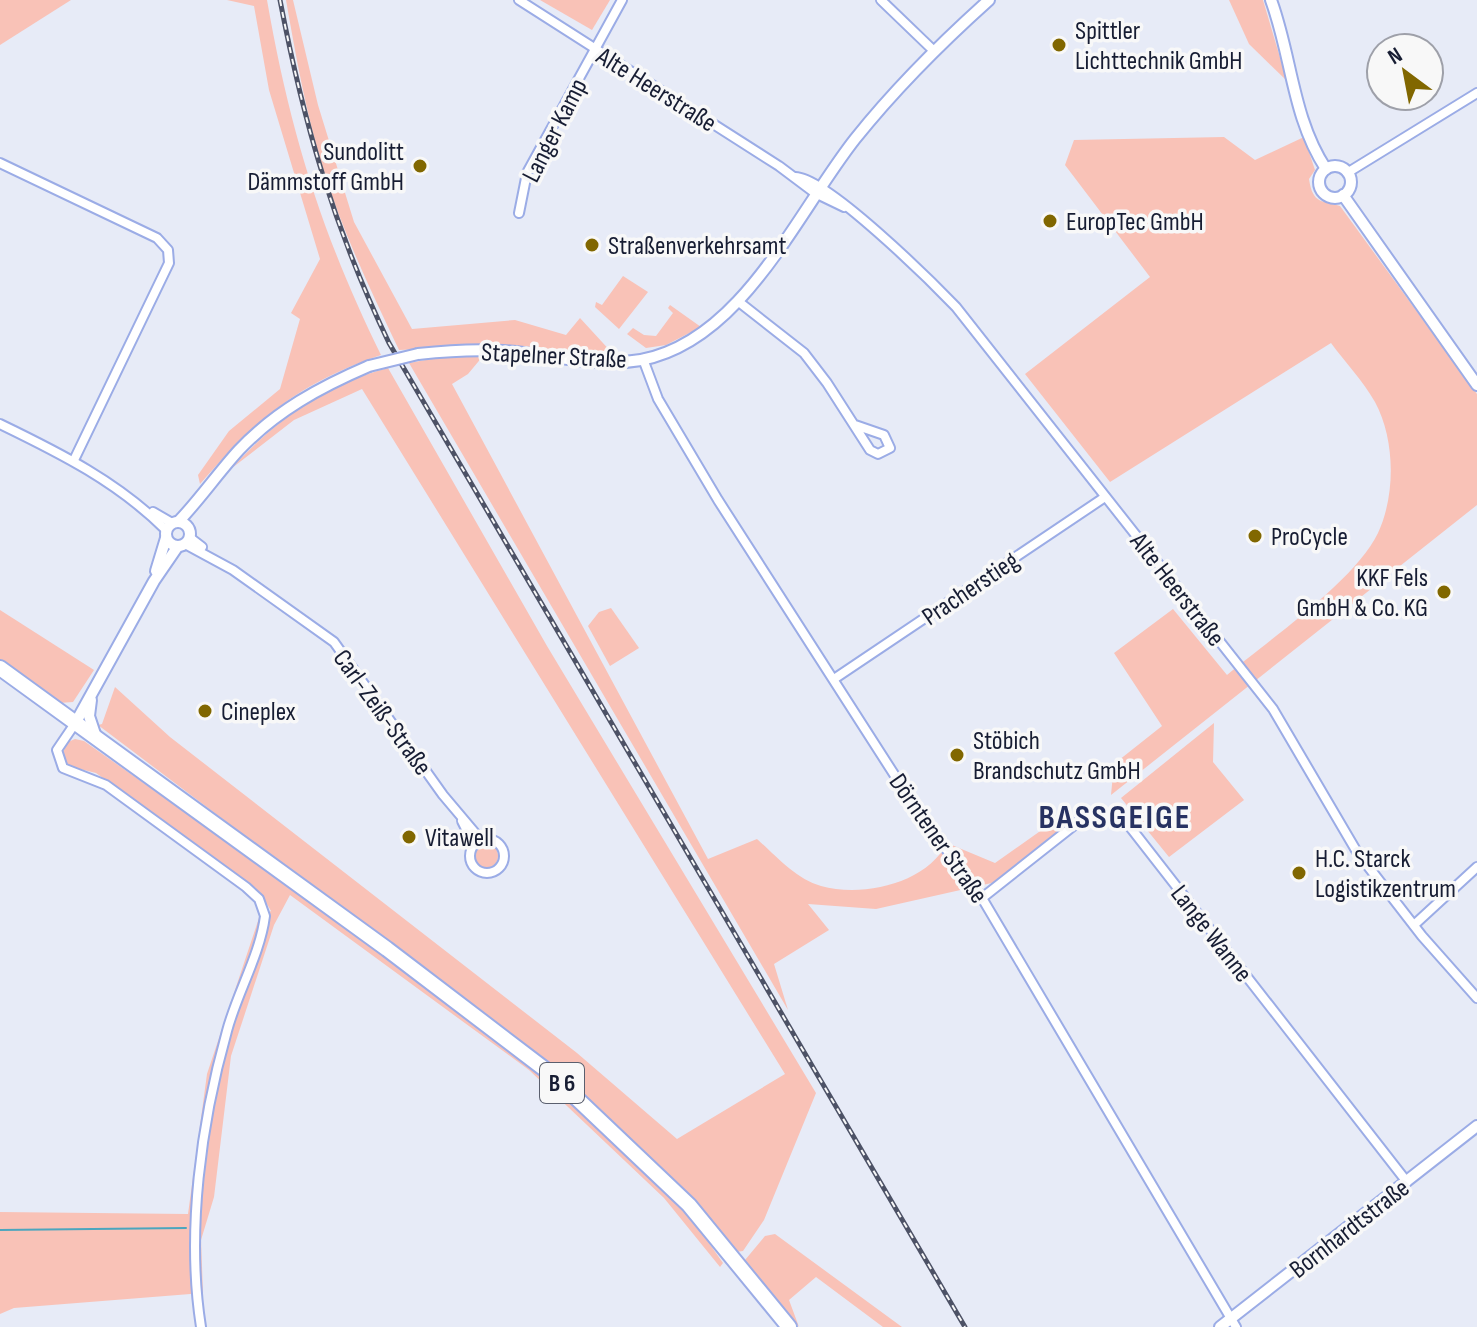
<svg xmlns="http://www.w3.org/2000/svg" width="1477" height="1327" viewBox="0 0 1477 1327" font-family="'Sofia Sans Condensed',sans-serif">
	<rect width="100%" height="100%" fill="#e7ebf7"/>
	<g fill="#f9c2b7">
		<polygon points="0,0 71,0 0,45"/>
		<path d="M227,0h40c23,132 55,235 114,355 -82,28 -125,64 -181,129l-2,-9 31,-44 51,-42 20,-70 -9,-6 29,-54 -51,-169 -15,-84z"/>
		<path d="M286,0h7l25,105 36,117 58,107 103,-9 51,15 14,-17 34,37 -106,-10 -109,5c-28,-59 -57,-119 -76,-182 -17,-55 -27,-111 -37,-168z"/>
		<polygon points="540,0 610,0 592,30"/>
		<polygon points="1229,0 1263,0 1287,81 1249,44"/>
		<path d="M1224,137l31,23 49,-23 11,33 -6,9c4,26 13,21 31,27l137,188v111l-366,290 3,-31 48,-38 -48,-73 59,-44 54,66c43,-36 128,-94 151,-142 18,-39 17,-94 -3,-131 -12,-21 -30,-40 -44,-59l-221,139 -85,-108 125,-97 -85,-112 9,-25z"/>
		<polygon points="623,276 648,292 619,329 595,307 596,302 602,305"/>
		<polygon points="670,305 701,327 666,345 646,348 627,334 633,328 644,335 656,336 673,313 668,308"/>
		<path d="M453,355l30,1 -15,18 -16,10 256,475 49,-20c19,17 39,40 64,47 42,12 106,-3 126,-43l48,20 65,-46 8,8 -72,57 -120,27 -68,-5 21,26 -55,34 14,46 -379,-647z"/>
		<path d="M388,368l159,278 269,447 -52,127 -21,31 -7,1 -83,-91 -98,-91 -457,-345 4,-1 13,-37 55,50 407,316 100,86 108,-65 -423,-685 -68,31 -62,48c43,-47 93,-84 156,-100z"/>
		<polygon points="611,608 639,648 610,666 588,626 599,612"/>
		<polygon points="0,610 94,670 73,702 59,703 0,662"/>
		<polygon points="1214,723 1213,762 1244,800 1169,857 1121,798"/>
		<polygon points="75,739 84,741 376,947 549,1077 685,1209 723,1263 720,1267 664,1198 529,1070 290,895 274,925 231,1056 214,1197 201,1240 203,1293 14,1308 0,1314 0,1212 188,1214 207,1074 259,918 271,911 260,892 96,773 68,766 63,752 68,742"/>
		<circle cx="486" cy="856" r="12"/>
		<polygon points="775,1234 902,1327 883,1327 816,1277 789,1300 799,1327 745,1260 765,1236"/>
	</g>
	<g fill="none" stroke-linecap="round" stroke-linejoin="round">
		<polyline stroke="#4ca6be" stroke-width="2" points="0,1230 186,1228"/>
		<g stroke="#9bace6" stroke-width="12">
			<g id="minor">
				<polyline points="519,0 779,166 815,193 844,207"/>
				<polyline points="881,0 934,51"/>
				<polyline points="0,163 157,238 168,250 169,263 74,460"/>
				<polyline points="1347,173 1477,93"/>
				<path d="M795,177c30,-1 137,105 161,130l317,402 84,143 65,84 55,62"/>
				<polyline points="519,213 527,173 622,0"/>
				<polyline points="739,302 804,353 827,383 870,450 878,454 890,448 884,435 855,425"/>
				<polyline points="643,359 658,399 718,500 915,807 982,898 1236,1327"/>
				<path d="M0,424c60,29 118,58 166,106"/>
				<polyline points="153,512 172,523"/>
				<polyline points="189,537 202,547"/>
				<polyline points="185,544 233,570 334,642 443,795 481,840"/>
				<polyline points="834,679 1105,497"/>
				<path d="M76,722l-19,28 6,18 43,17 140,102 13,12 6,17c-5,39 -28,77 -38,115 -26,92 -41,201 -26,296"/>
				<polyline points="462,821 474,845"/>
				<circle cx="487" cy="856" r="17"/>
				<polyline points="982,898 1082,819 1097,812 1127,823 1407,1182"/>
				<polyline points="1414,925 1477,867"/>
			</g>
		</g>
		<g stroke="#9bace6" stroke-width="14">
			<g id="tertiary">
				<path d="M1271,0c21,57 21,117 55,169"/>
				<circle cx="1335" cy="182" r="16"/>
				<polyline points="1343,195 1477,385"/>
				<path d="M418,354c28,-3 57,-5 85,-3 46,3 92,17 138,9 101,-19 155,-146 214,-221 40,-50 86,-96 134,-139"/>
				<path d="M179,521c21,-22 39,-48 60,-71 37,-39 81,-63 130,-84"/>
				<circle cx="178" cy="534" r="12"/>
				<polyline points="156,571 166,538"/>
				<polyline points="91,700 89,716 95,734"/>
				<polyline points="76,722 154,581 178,546"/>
				<polyline points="1220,1327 1477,1126"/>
			</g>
		</g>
		<g stroke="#9bace6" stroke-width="18">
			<polyline id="primary" points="0,668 387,949 551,1074 689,1205 789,1327"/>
		</g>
		<use href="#minor" stroke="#fff" stroke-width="8"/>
		<use href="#tertiary" stroke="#fff" stroke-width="10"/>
		<use href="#primary" stroke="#fff" stroke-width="14"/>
		<g stroke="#4d5266" stroke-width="5">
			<path id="rail" d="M280,0c24,125 54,228 109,343l576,984"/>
		</g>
		<use href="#rail" stroke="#f8f8f8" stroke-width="2" stroke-dasharray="6" stroke-linecap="butt"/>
		<g stroke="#9bace6" stroke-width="14" stroke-linecap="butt">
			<polyline id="tertiary-bridge" points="369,366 418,354"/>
		</g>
		<use href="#tertiary-bridge" stroke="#fff" stroke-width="10"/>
	</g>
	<g fill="#816700" stroke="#f8f8f8" stroke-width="3">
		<circle cx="1059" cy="45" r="8"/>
		<circle cx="420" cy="166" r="8"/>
		<circle cx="1050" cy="221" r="8"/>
		<circle cx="592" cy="245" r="8"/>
		<circle cx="1255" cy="536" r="8"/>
		<circle cx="1444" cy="592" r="8"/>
		<circle cx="205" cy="711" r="8"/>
		<circle cx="957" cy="755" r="8"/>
		<circle cx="409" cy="837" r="8"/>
		<circle cx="1299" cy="873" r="8"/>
	</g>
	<g text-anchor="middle" stroke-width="7" stroke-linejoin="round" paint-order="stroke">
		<rect fill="#f8f8f8" stroke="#5a5f6e" stroke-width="2" x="540" y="1063" width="44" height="40" rx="6"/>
		<g font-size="24" font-weight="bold" fill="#171d33">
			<text x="562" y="1091">B 6</text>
		</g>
		<g font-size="26" fill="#171d33" stroke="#f8f8f8" text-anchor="start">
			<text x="1075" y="39">Spittler<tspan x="1075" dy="30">Lichttechnik GmbH</tspan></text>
			<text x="404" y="160" text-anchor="end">Sundolitt<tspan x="404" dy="30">Dämmstoff GmbH</tspan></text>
			<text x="1066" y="230">EuropTec GmbH</text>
			<text x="608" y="254">Straßenverkehrsamt</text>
			<text x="1271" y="545">ProCycle</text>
			<text x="1428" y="586" text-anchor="end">KKF Fels<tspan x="1428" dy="30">GmbH &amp; Co. KG</tspan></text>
			<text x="221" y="720">Cineplex</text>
			<text x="973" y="749">Stöbich<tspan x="973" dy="30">Brandschutz GmbH</tspan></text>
			<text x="425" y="846">Vitawell</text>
			<text x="1315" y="867">H.C. Starck<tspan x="1315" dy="30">Logistikzentrum</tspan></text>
		</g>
		<g font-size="26" fill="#171d33" stroke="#f8f8f8">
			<text transform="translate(657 89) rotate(32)" y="9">Alte Heerstraße</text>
			<text transform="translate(554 130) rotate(-63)" y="9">Langer Kamp</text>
			<text transform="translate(554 355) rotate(3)" y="9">Stapelner Straße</text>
			<text transform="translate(970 588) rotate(-34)" y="9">Pracherstieg</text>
			<text transform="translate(1178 589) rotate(52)" y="9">Alte Heerstraße</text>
			<text transform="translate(383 712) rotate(54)" y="9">Carl-Zeiß-Straße</text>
			<text transform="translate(939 838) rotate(55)" y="9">Dörntener Straße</text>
			<text transform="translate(1212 933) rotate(52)" y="9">Lange Wanne</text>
			<text transform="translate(1349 1228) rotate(-38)" y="9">Bornhardtstraße</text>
		</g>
		<g font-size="34" font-weight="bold" letter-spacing="2" fill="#273262" stroke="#f8f8f8">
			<text x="1115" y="828">BASSGEIGE</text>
		</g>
	</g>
	<g transform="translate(1405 72) rotate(328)"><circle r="38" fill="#f8f8f8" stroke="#9ea0a9" stroke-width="2"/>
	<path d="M0-6L14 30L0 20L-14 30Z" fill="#816700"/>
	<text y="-12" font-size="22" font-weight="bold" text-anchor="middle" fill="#171d33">N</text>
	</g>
</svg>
